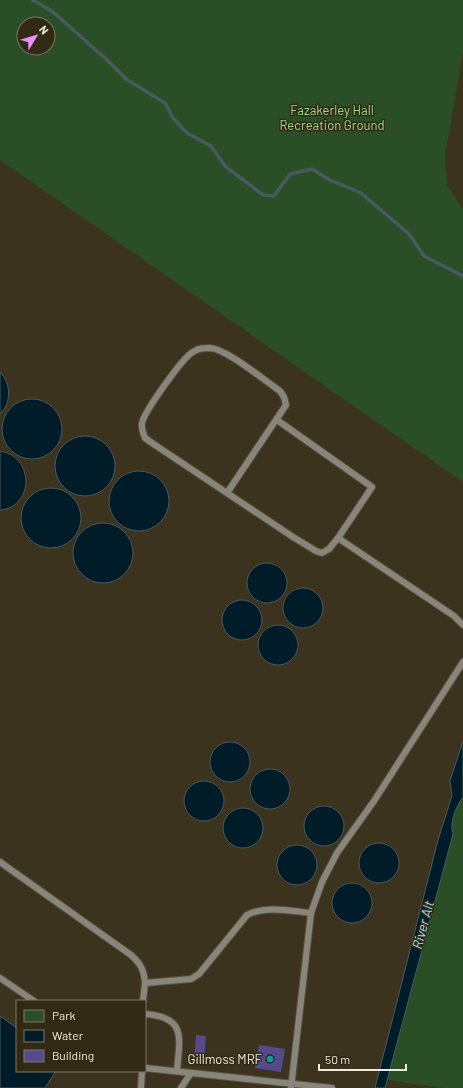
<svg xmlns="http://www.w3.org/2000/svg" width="463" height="1088" viewBox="0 0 463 1088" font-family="Barlow,sans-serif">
	<rect width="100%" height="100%" fill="#3c331e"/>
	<g fill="#2a4e26" fill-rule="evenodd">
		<path d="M0,0h463v53l-18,102 2,30 16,24v273l-463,-322zM24,24h24v24h-24z"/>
		<path d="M463,797v291h-20l-56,-8 66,-246c-4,-10 3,-28 10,-37z"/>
	</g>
	<g fill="#011c29" stroke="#495a5f">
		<path d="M0,372c11,11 12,31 0,42z"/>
		<circle cx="32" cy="429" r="30"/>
		<circle cx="85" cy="466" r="30"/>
		<path d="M0,451c34,5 35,56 0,59z"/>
		<circle cx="139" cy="501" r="30"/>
		<circle cx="51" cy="518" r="30"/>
		<circle cx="103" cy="553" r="30"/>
		<circle cx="267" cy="583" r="20"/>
		<circle cx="303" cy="608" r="20"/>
		<circle cx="242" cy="620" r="20"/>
		<circle cx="278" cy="645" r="20"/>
		<path d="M463,741v56c-7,9 -14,27 -10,37l-68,254h-10l63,-248 14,-44 -2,-15z"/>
		<circle cx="230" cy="762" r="20"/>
		<circle cx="270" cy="789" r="20"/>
		<circle cx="204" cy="801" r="20"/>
		<circle cx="324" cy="826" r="20"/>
		<circle cx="243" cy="828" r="20"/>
		<circle cx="379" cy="863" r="20"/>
		<circle cx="297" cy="865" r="20"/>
		<circle cx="352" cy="903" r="20"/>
		<polygon points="0,1016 17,1028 17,1071 56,1071 45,1088 0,1088"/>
	</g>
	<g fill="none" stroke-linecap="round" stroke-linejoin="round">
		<polyline stroke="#495a5f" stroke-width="3.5" points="33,0 53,12 106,59 126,79 165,103 173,118 187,133 211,146 225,166 263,195 274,196 290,174 312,169 330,180 361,193 409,234 424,256 463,276"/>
	</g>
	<g fill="#544a8c">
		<polygon points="196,1035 206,1036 204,1062 194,1061"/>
		<polygon points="259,1045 285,1049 281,1072 255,1068"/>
	</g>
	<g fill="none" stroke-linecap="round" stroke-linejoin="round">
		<g stroke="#59503d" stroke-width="8">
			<g id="lane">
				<polyline points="277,420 372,487 338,538"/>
				<path d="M227,493l59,-88 -2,-8 -4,-6c-15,-10 -53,-42 -70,-43 -6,0 -12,0 -17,4 -10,5 -49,60 -51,71 -1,5 1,10 3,15l7,5 141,94 23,14 6,2 7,-4 9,-11 116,78 9,9"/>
				<path d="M0,862l131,93c10,9 13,15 14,28"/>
				<polyline points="311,913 322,882 337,853 374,801 463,662"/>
				<polyline points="0,978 34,1001"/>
				<path d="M143,1001l2,-18 46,-4 8,-5 48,-59c19,-10 44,-4 64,-2l-20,175"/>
				<path d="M145,1014c41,3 35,23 32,56"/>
				<polyline points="145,1068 332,1088"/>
				<polyline points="141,1088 142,1071"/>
				<polyline points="181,1088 191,1073"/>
			</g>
		</g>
		<use href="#lane" stroke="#88857a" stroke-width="6"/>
	</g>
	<circle fill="#0f9aa8" stroke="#322914" stroke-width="1.5" cx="270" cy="1059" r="4"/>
	<g text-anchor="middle" stroke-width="3" stroke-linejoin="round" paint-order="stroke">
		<g font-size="13" fill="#94dd8a" stroke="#322914">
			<text x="332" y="115">Fazakerley Hall<tspan x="332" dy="15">Recreation Ground</tspan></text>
		</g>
		<g font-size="13" fill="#f0eade" stroke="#322914" text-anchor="end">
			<text x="262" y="1064">Gillmoss MRF</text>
		</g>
		<g font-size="14" font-style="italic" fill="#98dafa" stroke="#322914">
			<text transform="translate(423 925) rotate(-75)" y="5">River Alt</text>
		</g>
	</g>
	<rect x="16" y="1000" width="130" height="72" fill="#322914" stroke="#7e7665"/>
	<rect x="24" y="1010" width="20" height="12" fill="#2a4e26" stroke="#7e7665"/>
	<text x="52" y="1020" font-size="12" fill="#f0eade">Park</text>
	<rect x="24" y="1030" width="20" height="12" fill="#011c29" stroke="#7e7665"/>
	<text x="52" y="1040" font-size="12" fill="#f0eade">Water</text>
	<rect x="24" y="1050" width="20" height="12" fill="#544a8c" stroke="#7e7665"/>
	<text x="52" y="1060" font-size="12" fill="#f0eade">Building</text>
	<g transform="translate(36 36) rotate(52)"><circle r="19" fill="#322914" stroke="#7e7665"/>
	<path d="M0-3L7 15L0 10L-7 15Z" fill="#eb8dfc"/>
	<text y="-6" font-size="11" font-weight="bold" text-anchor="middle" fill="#f0eade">N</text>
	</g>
	<path d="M319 1064v6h87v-6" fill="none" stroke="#f0eade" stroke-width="2"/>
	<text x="325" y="1064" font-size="12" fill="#f0eade" stroke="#322914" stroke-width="3" paint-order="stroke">50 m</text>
</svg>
